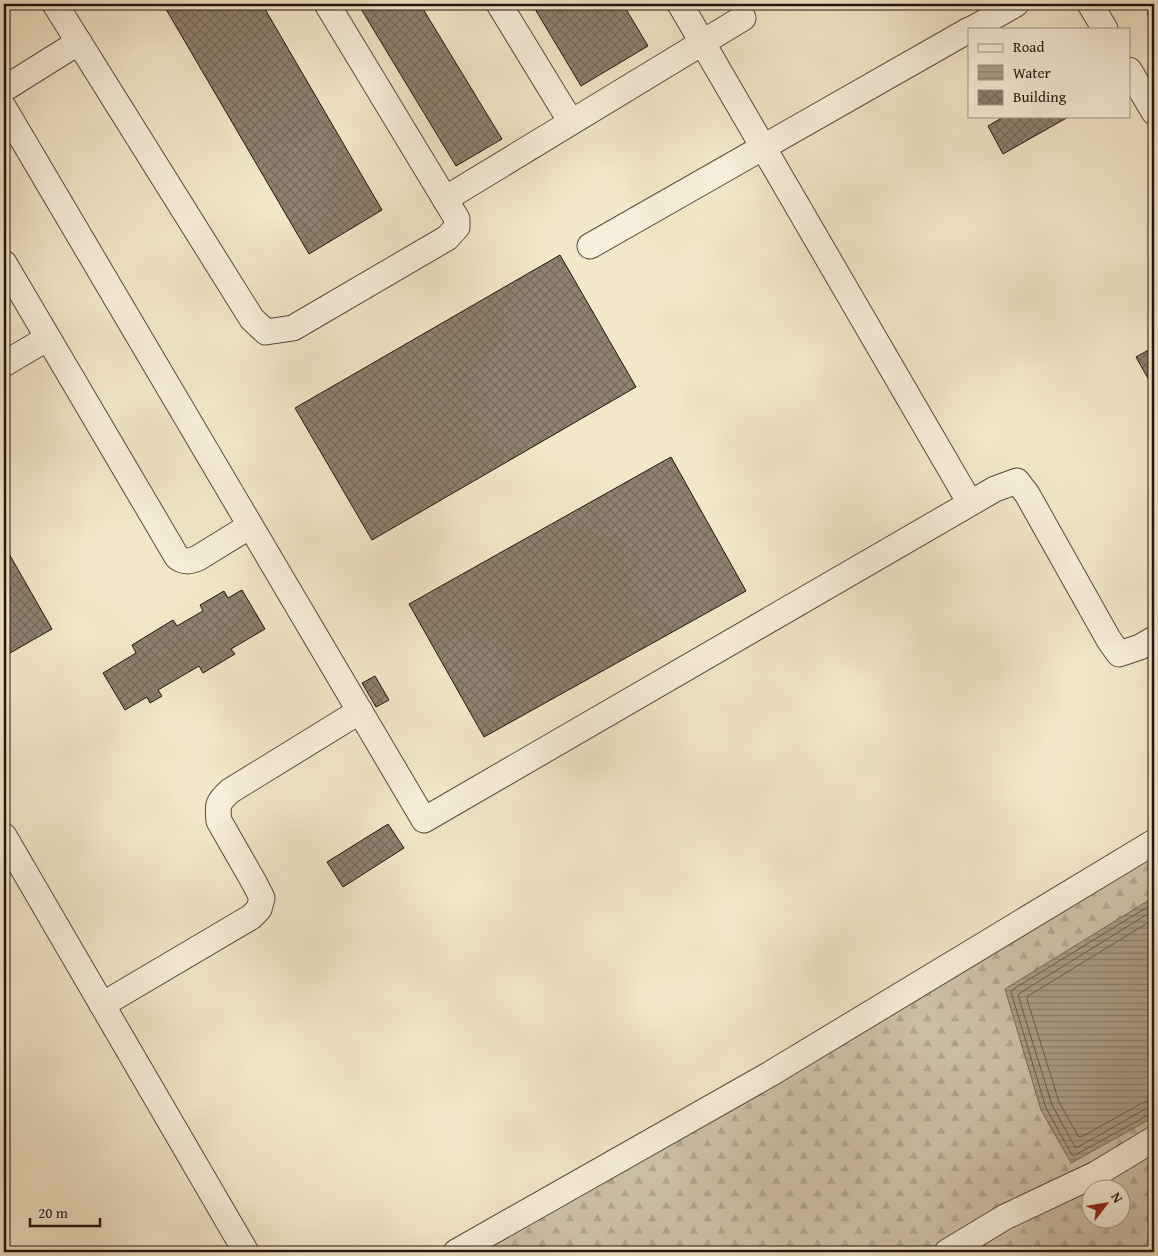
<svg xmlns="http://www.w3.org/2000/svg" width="1158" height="1256" viewBox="0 0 1158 1256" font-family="'Gentium Book Plus',serif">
	<defs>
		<pattern id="forest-firs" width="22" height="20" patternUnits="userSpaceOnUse" patternTransform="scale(1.25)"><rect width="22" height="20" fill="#cfc3a9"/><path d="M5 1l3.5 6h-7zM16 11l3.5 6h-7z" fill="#b1a790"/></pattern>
		<pattern id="water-rules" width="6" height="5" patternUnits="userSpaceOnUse" patternTransform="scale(1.25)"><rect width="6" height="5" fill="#aca089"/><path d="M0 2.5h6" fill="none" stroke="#8c816f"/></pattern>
		<pattern id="building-cross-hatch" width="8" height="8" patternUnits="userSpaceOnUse" patternTransform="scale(1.25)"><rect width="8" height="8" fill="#8f8270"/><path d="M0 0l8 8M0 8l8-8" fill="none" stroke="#74695b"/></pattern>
	</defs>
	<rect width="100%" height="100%" fill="#f2e7c8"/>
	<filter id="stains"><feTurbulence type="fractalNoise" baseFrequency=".004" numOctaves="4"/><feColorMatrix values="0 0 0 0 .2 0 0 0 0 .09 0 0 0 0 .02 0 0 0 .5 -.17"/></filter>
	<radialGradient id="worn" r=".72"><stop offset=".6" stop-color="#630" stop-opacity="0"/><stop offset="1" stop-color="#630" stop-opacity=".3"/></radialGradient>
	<path fill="url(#forest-firs)" stroke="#796c5c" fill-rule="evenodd" d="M1154,851v401h-682zM1090,1188h30v30h-30z"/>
	<polygon fill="url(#water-rules)" stroke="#756859" points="1154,897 1154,1117 1071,1163 1041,1110 1005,989"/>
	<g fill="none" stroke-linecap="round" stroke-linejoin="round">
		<g stroke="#685a4c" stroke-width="1">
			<polyline points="1154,903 1012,990 1011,992 1046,1108 1072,1155 1075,1155 1150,1114 1154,1113"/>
			<polyline points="1154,910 1020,993 1018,995 1052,1105 1075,1147 1078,1147 1147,1108 1154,1107"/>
			<polyline points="1154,919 1028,996 1027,999 1059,1102 1078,1136 1081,1137 1144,1102 1154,1100"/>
		</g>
	</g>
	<g fill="url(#building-cross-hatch)" stroke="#231510">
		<polygon points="163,4 262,4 382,210 309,254"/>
		<polygon points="358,4 420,4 502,139 456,166"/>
		<polygon points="532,4 623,4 648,46 581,86"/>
		<polygon points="1154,9 1154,25 1147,13"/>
		<polygon points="1005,116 1070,116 1003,154 988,126"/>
		<polygon points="560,255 636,387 372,540 295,408"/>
		<polygon points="1154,347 1154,389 1136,357"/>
		<polygon points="671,457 746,591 484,737 409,604"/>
		<polygon points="4,545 52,629 10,653 4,642"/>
		<polygon points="242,590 265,629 231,649 235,654 203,673 199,666 158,690 162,696 150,703 147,697 125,710 103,673 136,653 132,645 173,620 177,626 203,611 200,605 224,591 228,598"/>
		<polygon points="375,676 389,700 376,707 362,683"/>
		<polygon points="388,824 404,848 343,887 327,862"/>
	</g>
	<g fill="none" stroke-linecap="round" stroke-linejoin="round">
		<g stroke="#574a3e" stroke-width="27">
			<g id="minor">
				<polyline points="55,4 252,319 266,332 293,328 447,238 457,227 457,219 327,4"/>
				<polyline points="499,4 571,122"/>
				<polyline points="680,4 970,503"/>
				<polyline points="1090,4 1105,29"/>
				<polyline points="972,29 1016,4"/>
				<polyline points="1129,70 1154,112"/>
				<polyline points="4,89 79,42"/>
				<polyline points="4,108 424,820 995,489 1017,481 1027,494 1109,640 1119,654 1140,647 1154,639"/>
				<polyline points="445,199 743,18"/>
				<polyline points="590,246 969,30"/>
				<path d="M4,263l173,294c7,5 12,5 21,1l52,-32"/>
				<polyline points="4,364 48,338"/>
				<polyline points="4,836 246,1252"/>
				<path d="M102,1005l149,-88 8,-8 3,-11 -7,-14 -36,-63c-2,-17 -1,-19 11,-30l130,-80"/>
				<polyline points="456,1252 770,1074 1154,842"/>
				<polyline points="947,1252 1005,1217 1096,1174 1154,1139"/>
			</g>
		</g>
		<use href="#minor" stroke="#f7efdb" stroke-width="25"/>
	</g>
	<rect width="1158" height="1256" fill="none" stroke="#f2e7c8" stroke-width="20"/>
	<rect x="5" y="5" width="1148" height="1246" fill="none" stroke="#231510" stroke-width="2.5"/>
	<rect x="10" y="10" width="1138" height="1236" fill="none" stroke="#231510"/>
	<rect x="968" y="28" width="162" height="90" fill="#f7efdb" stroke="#a2988a"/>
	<rect x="978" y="44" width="25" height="8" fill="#f7efdb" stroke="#a2988a"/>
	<text x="1013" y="52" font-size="15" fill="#231510">Road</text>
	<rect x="978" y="65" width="25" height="15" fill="url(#water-rules)" stroke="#a2988a"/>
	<text x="1013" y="78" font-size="15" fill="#231510">Water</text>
	<rect x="978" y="90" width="25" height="15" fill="url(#building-cross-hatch)" stroke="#a2988a"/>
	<text x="1013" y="102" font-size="15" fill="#231510">Building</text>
	<g transform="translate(1106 1204) rotate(59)"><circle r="24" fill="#f7efdb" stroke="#a2988a"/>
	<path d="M0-4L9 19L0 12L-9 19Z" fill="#8f2418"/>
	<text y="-8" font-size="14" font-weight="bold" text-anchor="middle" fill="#231510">N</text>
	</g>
	<path d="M30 1218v8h70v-8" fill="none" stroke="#231510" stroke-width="2.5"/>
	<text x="38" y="1218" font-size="15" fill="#231510" stroke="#f7efdb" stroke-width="4" paint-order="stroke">20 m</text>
	<rect width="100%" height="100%" filter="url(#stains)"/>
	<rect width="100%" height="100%" fill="url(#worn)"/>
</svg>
